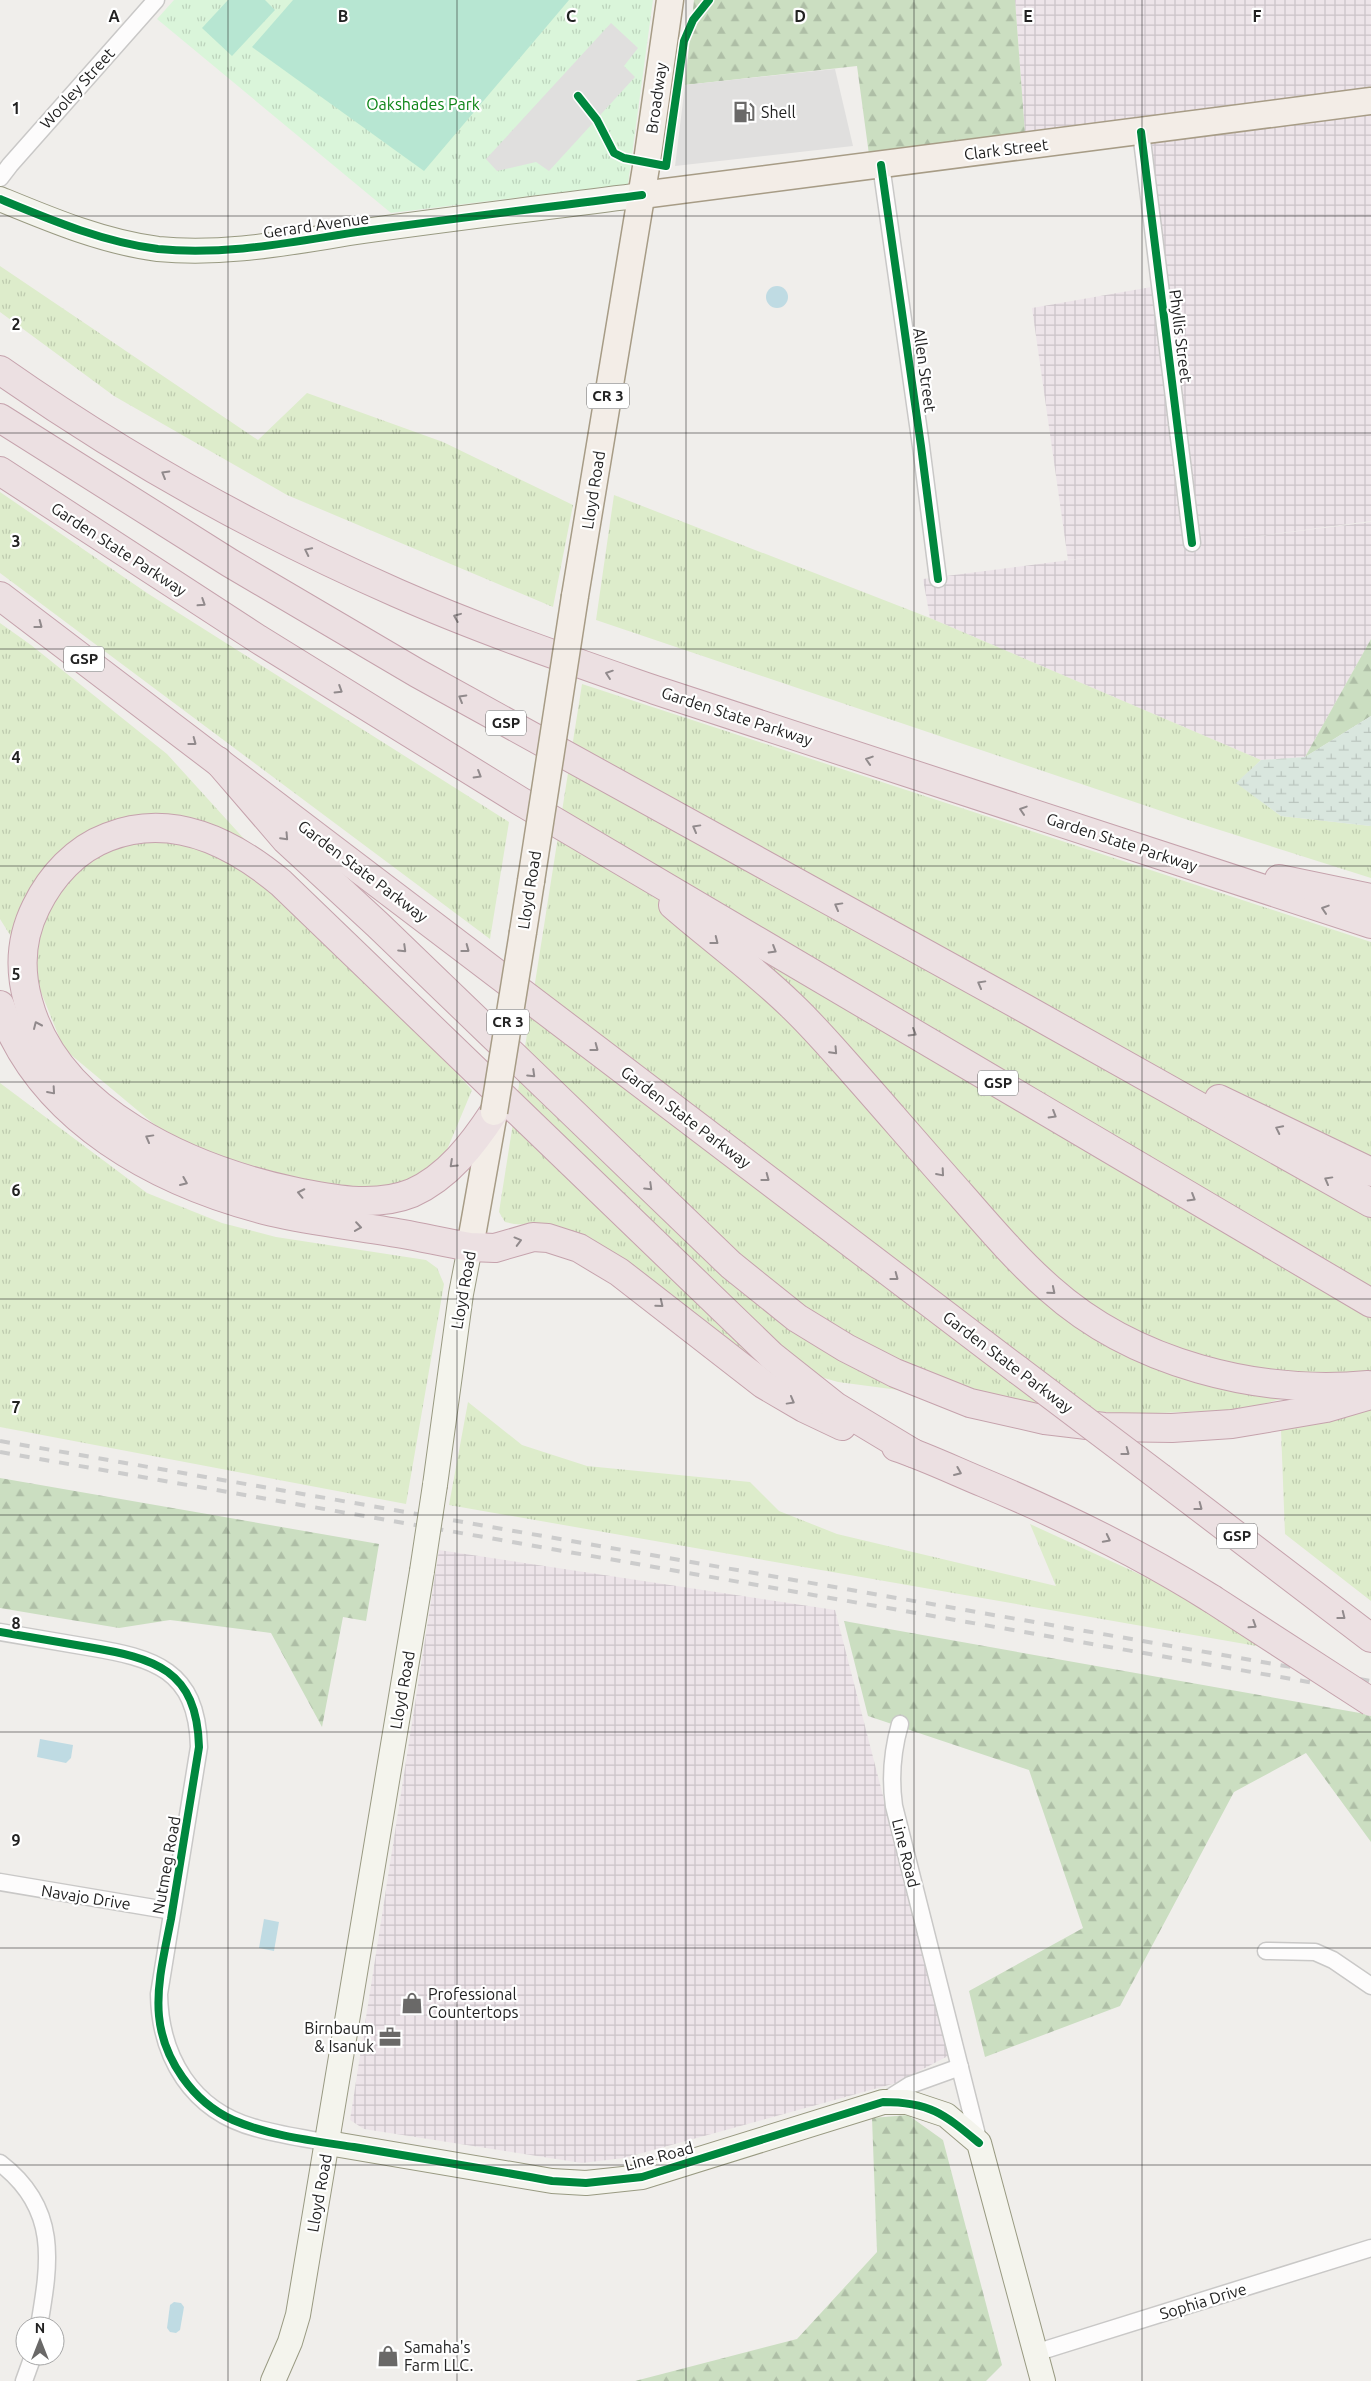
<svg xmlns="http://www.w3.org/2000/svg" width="1371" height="2381" viewBox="0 0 1371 2381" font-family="Ubuntu,sans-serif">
	<defs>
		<pattern id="industrial-grid" width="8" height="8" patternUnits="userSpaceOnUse" patternTransform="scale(1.25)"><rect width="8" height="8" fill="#ede4e9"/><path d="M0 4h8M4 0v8" fill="none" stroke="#cbc3c8"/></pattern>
		<pattern id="grass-tufts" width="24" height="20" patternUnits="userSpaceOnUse" patternTransform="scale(1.25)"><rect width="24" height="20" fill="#ddeccb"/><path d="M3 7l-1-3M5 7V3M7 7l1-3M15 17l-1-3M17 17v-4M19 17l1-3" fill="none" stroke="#bdcaae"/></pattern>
		<pattern id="forest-firs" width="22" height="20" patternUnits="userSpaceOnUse" patternTransform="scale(1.25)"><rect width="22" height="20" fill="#cbdec1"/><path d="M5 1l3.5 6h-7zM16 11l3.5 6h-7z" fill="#aebea6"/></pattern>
		<pattern id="wetland-marsh" width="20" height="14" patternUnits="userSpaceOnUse" patternTransform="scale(1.25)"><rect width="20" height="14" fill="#d9e6de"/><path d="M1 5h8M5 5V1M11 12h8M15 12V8" fill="none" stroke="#bac5be"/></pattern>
		<pattern id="park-tufts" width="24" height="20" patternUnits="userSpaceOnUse" patternTransform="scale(1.25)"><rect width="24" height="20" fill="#daf5da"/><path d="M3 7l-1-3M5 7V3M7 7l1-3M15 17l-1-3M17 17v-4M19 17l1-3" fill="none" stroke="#bbd2bb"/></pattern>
	</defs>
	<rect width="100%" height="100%" fill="#f0eeeb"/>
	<g fill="url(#industrial-grid)">
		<polygon points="1015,0 1371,0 1371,521 1243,538 1371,522 1371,639 1305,757 1261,760 930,618 923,579 1108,555 1068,560 1032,308 1157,286 1142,134 1026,147"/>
		<polygon points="439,1550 835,1610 950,2055 896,2083 624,2158 582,2163 364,2129 350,2120"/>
	</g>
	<g fill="url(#grass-tufts)">
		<polygon points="0,266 258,440 307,393 443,442 573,505 553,607 287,495 114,396 0,312"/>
		<polygon points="0,492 147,593 509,822 490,939 0,573"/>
		<polygon points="614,495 930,618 1261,760 1237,783 1281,816 1371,826 1371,878 1185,819 596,620"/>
		<polygon points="0,623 31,645 167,754 472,1090 444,1157 401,1187 319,1188 173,1140 64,1049 32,970 0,919"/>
		<polygon points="582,684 1371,942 1371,1374 1241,1410 1128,1414 997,1403 838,1382 740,1354 591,1238 561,1227 514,1224 505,1222 499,1212"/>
		<polygon points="0,1083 147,1193 222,1223 276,1237 426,1260 437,1268 444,1284 406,1504 0,1427"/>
		<polygon points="468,1402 522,1445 587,1466 750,1482 779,1511 837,1534 1056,1586 1030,1524 1163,1585 1268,1648 449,1505"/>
		<polygon points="1371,1404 1371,1601 1285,1534 1281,1430"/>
	</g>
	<g fill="url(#forest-firs)">
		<polygon points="694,0 1015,0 1026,147 870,162 857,66 685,85"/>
		<polygon points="1371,639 1371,716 1305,757"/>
		<polygon points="0,1478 379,1544 366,1621 343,1617 322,1727 271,1633 170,1620 119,1628 0,1608"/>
		<polygon points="844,1621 1371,1715 1371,1842 1306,1753 1234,1792 1120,2006 985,2057 969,1991 1083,1928 1029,1770 868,1716"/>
		<polygon points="908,2115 943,2140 1002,2365 986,2381 635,2381 797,2339 877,2252 872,2118"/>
	</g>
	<polygon fill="url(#wetland-marsh)" points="1371,716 1371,826 1281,816 1236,783 1261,760 1305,757"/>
	<polygon fill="url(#park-tufts)" points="174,0 653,0 628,184 391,213 157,19"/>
	<g fill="#b7e6d2">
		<polygon points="228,0 265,0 275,10 232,56 202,28"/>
		<polygon points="293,0 569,0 424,171 252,47"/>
	</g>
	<g fill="#e0dfde">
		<polygon points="611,23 638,48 624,66 635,77 549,171 536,162 497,171 486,159"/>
		<polygon points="835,69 853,146 675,166 685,85"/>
	</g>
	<g fill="#bfdbe3">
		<circle cx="777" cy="297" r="11"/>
		<polygon points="40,1739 73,1745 71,1758 66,1763 37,1757"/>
		<polygon points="264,1919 279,1922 274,1951 259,1948"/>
		<polygon points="174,2302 181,2303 184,2307 180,2330 176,2333 170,2332 167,2328 170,2305"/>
	</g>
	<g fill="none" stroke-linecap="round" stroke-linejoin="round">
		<g stroke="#c9c8c7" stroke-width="19">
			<g id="street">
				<polyline points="1141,132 1192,543"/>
				<polyline points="881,165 921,446 938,579"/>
				<polyline points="0,178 10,165 156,0"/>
				<path d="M0,1632c29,5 58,10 88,15 66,11 109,22 111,100l-40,247c1,63 33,117 97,134 24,7 48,10 72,15"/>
				<path d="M900,1724c-8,28 -10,54 -6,82l85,337"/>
				<polyline points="0,1882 172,1911"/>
				<polyline points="1266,1951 1315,1952 1333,1960 1371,1986"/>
				<polyline points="883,2102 910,2085 960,2067"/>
				<path d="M0,2163c59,45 50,99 39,163"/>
				<polyline points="1035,2353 1371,2248"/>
				<polyline points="24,2381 33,2356"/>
			</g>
		</g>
		<g stroke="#999a82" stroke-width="26">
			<g id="secondary">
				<path d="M0,199c51,21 103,43 158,50 70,7 138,-8 206,-18 93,-13 185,-24 278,-36"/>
				<polyline points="435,1485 461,1294 470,1247"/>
				<polyline points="328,2143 552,2181 586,2183 642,2177 883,2102 907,2102 946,2115 979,2143 1043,2381"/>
				<polyline points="273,2381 290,2342 298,2315 422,1571"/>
			</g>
		</g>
		<g stroke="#a79c86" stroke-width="29">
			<g id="primary">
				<polyline points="642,195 1371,101"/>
				<polyline points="575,596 647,161 670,0"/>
				<polyline points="523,932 531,881"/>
				<polyline points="470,1247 494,1112"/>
			</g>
		</g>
		<g stroke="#c5a2ac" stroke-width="30">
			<g id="highway">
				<path d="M0,370c124,87 258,162 397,223 84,37 172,67 258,97l716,234"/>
				<polyline points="0,418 230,563 417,673 1024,1008 1371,1203"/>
				<polyline points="0,471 258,639 520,801 1371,1303"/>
				<polyline points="0,596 1018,1370"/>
				<polyline points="218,761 286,840 378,925 731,1265 797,1318 846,1348 895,1373 970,1403 1045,1420 1104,1427 1172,1428 1232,1424 1326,1408 1371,1395"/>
				<polyline points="1279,879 1371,898"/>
				<path d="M673,905c39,34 81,64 118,100 17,16 33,34 49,52 41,46 81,93 122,139 28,32 56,65 88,93 84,75 208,106 318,96"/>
				<path d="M0,1005c40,116 159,179 272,207 43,10 87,14 131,22 22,4 44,9 67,13l25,1 38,-11 15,1 31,10 40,24 144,112 41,24 38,18"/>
				<polyline points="1219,1099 1371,1172"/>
				<path d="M494,1112c-21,32 -46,65 -82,81 -37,15 -83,6 -120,-2 -101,-22 -235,-80 -264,-190 -9,-32 -7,-64 8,-94 15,-31 40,-58 72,-70 64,-25 124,5 173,46l491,473 63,50 78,47"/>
				<path d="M896,1447c30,10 59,24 88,36 79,33 155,70 228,116"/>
				<polyline points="1161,1478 1371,1638"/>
			</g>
		</g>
		<use href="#street" stroke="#fdfcfc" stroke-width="16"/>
		<use href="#secondary" stroke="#f4f4ed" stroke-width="24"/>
		<use href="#primary" stroke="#f3ede7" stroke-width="26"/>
		<use href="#highway" stroke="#ece0e2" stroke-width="28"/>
		<g stroke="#ccc" stroke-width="4" stroke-dasharray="10 10" stroke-linecap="butt">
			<polyline points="0,1441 1371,1681"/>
			<polyline points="0,1452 1371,1693"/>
		</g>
		<g stroke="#999a82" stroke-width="26" stroke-linecap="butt">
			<polyline id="secondary-bridge" points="422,1571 435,1485"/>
		</g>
		<g stroke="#a79c86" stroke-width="29" stroke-linecap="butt">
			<g id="primary-bridge">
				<polyline points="531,881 575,596"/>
				<polyline points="494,1112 523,932"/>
			</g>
		</g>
		<g stroke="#c5a2ac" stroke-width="30" stroke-linecap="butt">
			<g id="highway-bridge">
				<polyline points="1018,1370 1161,1478"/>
				<polyline points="1212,1599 1371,1702"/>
			</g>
		</g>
		<use href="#secondary-bridge" stroke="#f4f4ed" stroke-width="24"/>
		<use href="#primary-bridge" stroke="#f3ede7" stroke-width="26"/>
		<use href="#highway-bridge" stroke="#ece0e2" stroke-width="28"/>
		<g stroke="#fff" stroke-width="11">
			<g id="cycleway">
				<polyline points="578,96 597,120 614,153 624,158 666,166 684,41 693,20 709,0"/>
				<polyline points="1141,132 1192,543"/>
				<polyline points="881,165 921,446 938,579"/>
				<path d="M0,199c51,21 103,43 158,50 70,7 138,-8 206,-18 93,-13 185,-24 278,-36"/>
				<path d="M0,1632c29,5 58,10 88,15 66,11 109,22 111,100 -9,57 -19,114 -28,172 -6,31 -15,65 -12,97 4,43 34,86 74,104 37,16 82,21 121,27 66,11 132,22 198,34l34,2 56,-6 241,-75c47,0 61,12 96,41"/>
			</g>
		</g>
		<use href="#cycleway" stroke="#00873e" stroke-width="8"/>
	</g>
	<defs><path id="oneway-chevron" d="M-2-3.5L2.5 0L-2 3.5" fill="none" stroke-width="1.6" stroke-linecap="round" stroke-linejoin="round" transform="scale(1.25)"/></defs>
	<g stroke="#918a8c">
		<use href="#oneway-chevron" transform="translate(165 474) rotate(-150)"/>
		<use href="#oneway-chevron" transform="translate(308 551) rotate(-154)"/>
		<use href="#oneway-chevron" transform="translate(202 603) rotate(33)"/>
		<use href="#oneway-chevron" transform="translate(457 617) rotate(-158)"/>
		<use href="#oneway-chevron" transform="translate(39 625) rotate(37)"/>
		<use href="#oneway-chevron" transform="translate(609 674) rotate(-161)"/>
		<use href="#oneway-chevron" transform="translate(339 690) rotate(32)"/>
		<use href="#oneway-chevron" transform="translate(462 698) rotate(-150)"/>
		<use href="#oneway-chevron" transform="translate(193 742) rotate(37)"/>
		<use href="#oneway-chevron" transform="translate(869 760) rotate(-162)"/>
		<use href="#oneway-chevron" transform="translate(478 775) rotate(31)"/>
		<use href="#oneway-chevron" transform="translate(1023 810) rotate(-162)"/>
		<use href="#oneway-chevron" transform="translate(696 828) rotate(-151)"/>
		<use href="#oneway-chevron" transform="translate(285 837) rotate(47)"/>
		<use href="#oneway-chevron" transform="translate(838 906) rotate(-151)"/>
		<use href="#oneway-chevron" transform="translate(1325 909) rotate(-162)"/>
		<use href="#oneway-chevron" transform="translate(715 941) rotate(38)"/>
		<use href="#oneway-chevron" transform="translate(403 949) rotate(44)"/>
		<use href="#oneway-chevron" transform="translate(466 949) rotate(37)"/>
		<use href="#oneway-chevron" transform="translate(773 950) rotate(31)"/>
		<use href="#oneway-chevron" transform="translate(981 984) rotate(-151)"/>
		<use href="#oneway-chevron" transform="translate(37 1025) rotate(-114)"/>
		<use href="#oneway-chevron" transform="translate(913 1033) rotate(31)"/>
		<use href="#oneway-chevron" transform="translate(595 1048) rotate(37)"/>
		<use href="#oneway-chevron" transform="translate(834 1051) rotate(47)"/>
		<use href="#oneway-chevron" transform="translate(532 1074) rotate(44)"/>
		<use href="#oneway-chevron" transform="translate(52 1091) rotate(49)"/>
		<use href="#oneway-chevron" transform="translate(1053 1115) rotate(31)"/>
		<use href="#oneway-chevron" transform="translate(1279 1129) rotate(-154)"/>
		<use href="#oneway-chevron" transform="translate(149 1138) rotate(-151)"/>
		<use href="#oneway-chevron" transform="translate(453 1164) rotate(137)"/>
		<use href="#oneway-chevron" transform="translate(941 1173) rotate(49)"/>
		<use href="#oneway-chevron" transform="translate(766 1178) rotate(37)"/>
		<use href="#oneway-chevron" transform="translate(1328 1180) rotate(-151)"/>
		<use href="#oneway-chevron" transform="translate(184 1182) rotate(23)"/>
		<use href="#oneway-chevron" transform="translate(649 1187) rotate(44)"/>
		<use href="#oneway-chevron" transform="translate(301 1193) rotate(-168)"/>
		<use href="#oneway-chevron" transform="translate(1192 1198) rotate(31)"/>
		<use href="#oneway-chevron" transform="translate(358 1227) rotate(8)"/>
		<use href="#oneway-chevron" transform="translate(518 1241) rotate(-15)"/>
		<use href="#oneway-chevron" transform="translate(895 1277) rotate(37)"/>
		<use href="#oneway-chevron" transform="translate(1052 1291) rotate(40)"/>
		<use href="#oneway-chevron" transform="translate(660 1304) rotate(39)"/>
		<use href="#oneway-chevron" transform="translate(791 1401) rotate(29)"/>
		<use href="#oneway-chevron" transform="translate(1126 1452) rotate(37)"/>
		<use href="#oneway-chevron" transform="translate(958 1472) rotate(23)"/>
		<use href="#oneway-chevron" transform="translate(1199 1507) rotate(37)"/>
		<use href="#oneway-chevron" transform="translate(1107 1539) rotate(27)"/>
		<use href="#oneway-chevron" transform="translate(1342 1616) rotate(38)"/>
		<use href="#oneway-chevron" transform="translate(1253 1625) rotate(33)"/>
	</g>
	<path fill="none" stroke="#222" stroke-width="1" stroke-opacity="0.55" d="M228,0v2381M457,0v2381M686,0v2381M914,0v2381M1142,0v2381M0,216h1371M0,433h1371M0,649h1371M0,866h1371M0,1082h1371M0,1299h1371M0,1515h1371M0,1732h1371M0,1948h1371M0,2165h1371"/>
	<defs>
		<g id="fuel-bare" transform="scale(1.725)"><path d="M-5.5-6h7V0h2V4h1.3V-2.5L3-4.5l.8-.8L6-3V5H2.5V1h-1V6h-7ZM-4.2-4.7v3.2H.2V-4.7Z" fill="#6a6968" stroke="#fff" stroke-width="2.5" paint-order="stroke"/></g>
		<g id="shop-bare" transform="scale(1.725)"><path d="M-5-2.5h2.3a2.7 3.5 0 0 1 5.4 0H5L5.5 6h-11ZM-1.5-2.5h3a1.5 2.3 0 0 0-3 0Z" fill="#6a6968" stroke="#fff" stroke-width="2.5" paint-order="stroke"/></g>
		<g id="office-bare" transform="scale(1.725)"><path d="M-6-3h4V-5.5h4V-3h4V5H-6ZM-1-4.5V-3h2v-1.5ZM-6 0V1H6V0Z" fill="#6a6968" stroke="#fff" stroke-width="2.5" paint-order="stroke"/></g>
	</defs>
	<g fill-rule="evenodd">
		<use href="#fuel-bare" x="744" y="112"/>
		<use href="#shop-bare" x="412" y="2003"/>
		<use href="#office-bare" x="390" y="2037"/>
		<use href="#shop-bare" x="388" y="2356"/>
	</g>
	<g text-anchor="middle" stroke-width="4.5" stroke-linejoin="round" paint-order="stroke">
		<g fill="#fff" stroke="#646464" stroke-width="1">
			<rect x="587" y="383.5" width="42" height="25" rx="4"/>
			<rect x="64" y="646.5" width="40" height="25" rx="4"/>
			<rect x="486" y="710.5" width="40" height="25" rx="4"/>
			<rect x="487" y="1009.5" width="42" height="25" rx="4"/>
			<rect x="978" y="1070.5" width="40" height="25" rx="4"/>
			<rect x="1217" y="1523.5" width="40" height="25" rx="4"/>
		</g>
		<g font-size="15" font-weight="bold" fill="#222">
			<text x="608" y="401">CR 3</text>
			<text x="84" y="664">GSP</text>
			<text x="506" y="728">GSP</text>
			<text x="508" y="1027">CR 3</text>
			<text x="998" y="1088">GSP</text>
			<text x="1237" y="1541">GSP</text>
		</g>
		<g font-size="16" fill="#222" stroke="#fff">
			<text transform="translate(77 88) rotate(-48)" y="6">Wooley Street</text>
			<text transform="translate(656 98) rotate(-82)" y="6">Broadway</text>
			<text transform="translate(1006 149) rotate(-7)" y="6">Clark Street</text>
			<text transform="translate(316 225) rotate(-8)" y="6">Gerard Avenue</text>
			<text transform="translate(1181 336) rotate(83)" y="6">Phyllis Street</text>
			<text transform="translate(925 370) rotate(82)" y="6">Allen Street</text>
			<text transform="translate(593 490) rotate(-81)" y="6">Lloyd Road</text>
			<text transform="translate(119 549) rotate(33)" y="6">Garden State Parkway</text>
			<text transform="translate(737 716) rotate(18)" y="6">Garden State Parkway</text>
			<text transform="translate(1122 842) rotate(18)" y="6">Garden State Parkway</text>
			<text transform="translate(363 871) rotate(37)" y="6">Garden State Parkway</text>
			<text transform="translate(529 890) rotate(-81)" y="6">Lloyd Road</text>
			<text transform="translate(686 1117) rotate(37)" y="6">Garden State Parkway</text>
			<text transform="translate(463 1290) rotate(-80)" y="6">Lloyd Road</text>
			<text transform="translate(1008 1362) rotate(37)" y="6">Garden State Parkway</text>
			<text transform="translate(402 1690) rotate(-80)" y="6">Lloyd Road</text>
			<text transform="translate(906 1853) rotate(76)" y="6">Line Road</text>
			<text transform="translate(166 1865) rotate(-80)" y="6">Nutmeg Road</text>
			<text transform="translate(86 1897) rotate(9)" y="6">Navajo Drive</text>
			<text transform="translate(659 2156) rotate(-15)" y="6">Line Road</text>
			<text transform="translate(319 2193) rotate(-80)" y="6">Lloyd Road</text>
			<text transform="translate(1203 2301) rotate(-17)" y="6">Sophia Drive</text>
		</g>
		<g font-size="16" fill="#0c8416" stroke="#fff">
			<text x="423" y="110">Oakshades Park</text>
		</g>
		<g font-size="16" fill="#222" stroke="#fff" text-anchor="start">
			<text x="761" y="118">Shell</text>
			<text x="428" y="2000">Professional<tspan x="428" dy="18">Countertops</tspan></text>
			<text x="374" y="2034" text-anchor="end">Birnbaum<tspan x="374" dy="18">&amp; Isanuk</tspan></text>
			<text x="404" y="2353">Samaha's<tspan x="404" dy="18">Farm LLC.</tspan></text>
		</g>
	</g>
	<g font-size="16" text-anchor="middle" font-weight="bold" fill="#222" stroke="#fff" stroke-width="4.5" stroke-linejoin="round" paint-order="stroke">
		<text x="114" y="22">A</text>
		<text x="343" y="22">B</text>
		<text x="571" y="22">C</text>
		<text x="800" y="22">D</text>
		<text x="1028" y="22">E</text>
		<text x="1257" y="22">F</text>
		<text x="16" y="114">1</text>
		<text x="16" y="330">2</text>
		<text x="16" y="547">3</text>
		<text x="16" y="763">4</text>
		<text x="16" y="980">5</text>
		<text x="16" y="1196">6</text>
		<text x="16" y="1413">7</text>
		<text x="16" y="1629">8</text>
		<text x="16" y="1846">9</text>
	</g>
	<g transform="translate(40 2341)"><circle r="24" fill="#ffffff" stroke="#a7a7a7"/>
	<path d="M0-4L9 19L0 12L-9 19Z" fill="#6a6968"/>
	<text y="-8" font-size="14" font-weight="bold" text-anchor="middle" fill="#222222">N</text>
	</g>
</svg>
